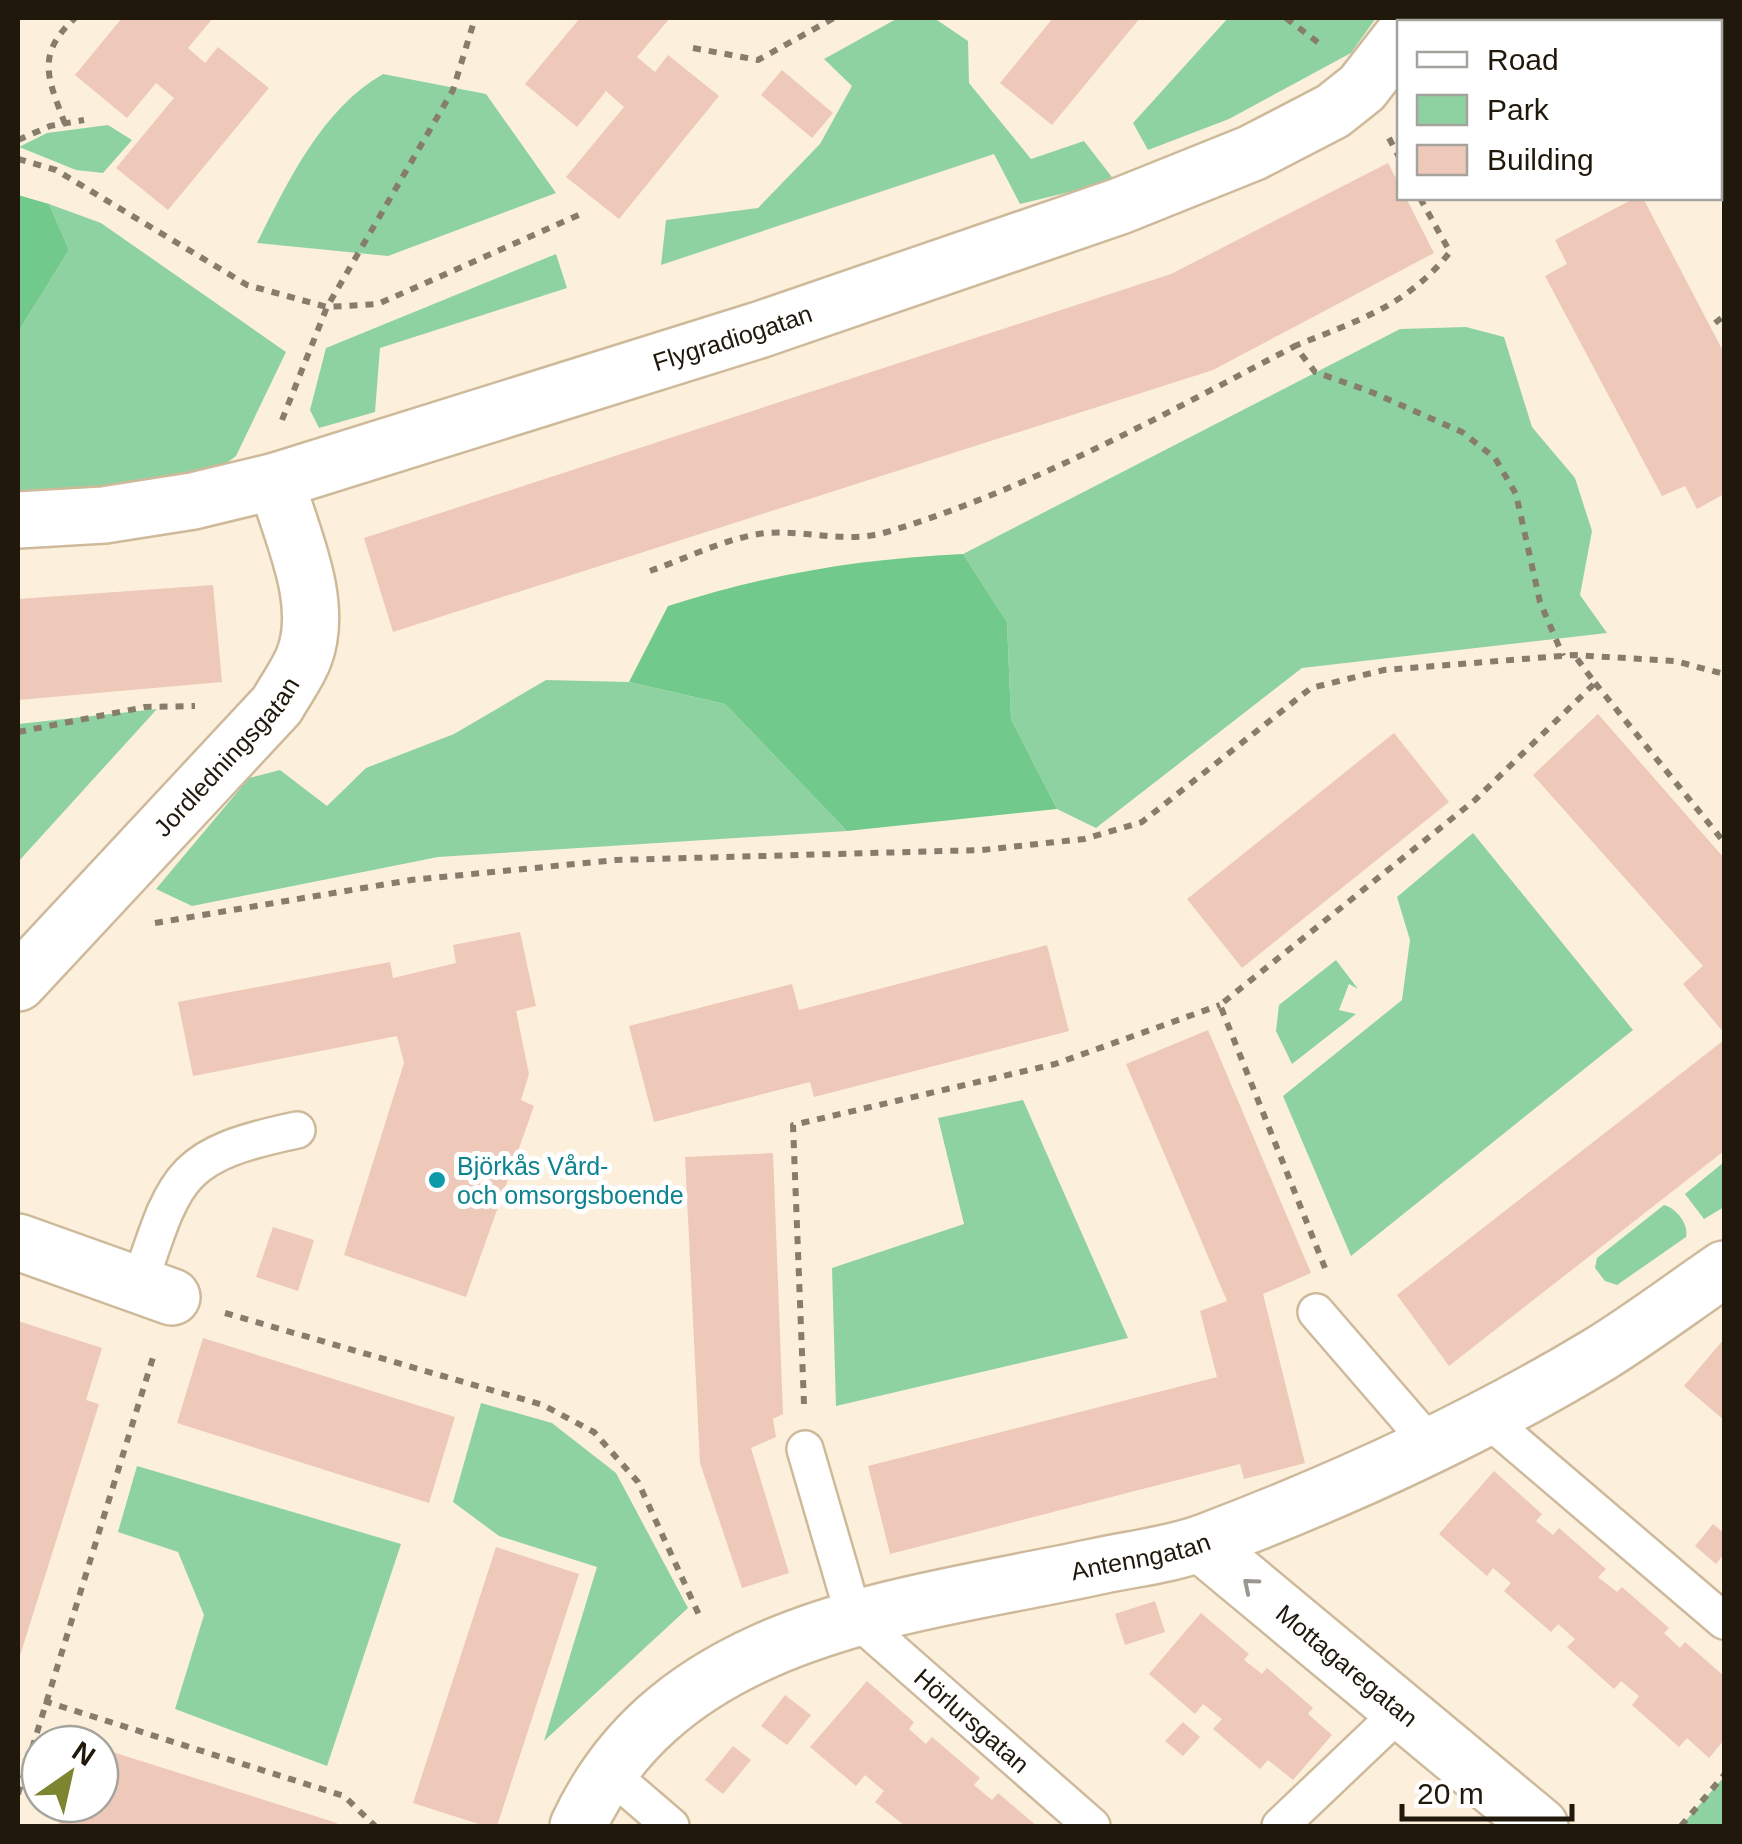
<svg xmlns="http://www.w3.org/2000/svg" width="1742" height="1844" viewBox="0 0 1742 1844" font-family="Arial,sans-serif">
	<rect width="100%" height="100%" fill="#fcf0dc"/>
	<g fill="#8fd2a2">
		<polygon points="898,18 934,18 968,41 969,83 1031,159 1084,141 1115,181 1020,204 994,154 661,265 666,220 758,208 820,144 852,86 824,59"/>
		<polygon points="1228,18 1376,18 1351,53 1229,119 1148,150 1133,123"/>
		<path d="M383,74l103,20 70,99 -168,63 -131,-13c31,-62 65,-134 126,-169z"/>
		<polygon points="108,125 132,140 103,173 76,170 19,147 47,133"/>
		<polygon points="49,204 101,223 286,352 236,456 185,495 18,504 18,332 69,250"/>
		<polygon points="556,254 567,288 380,348 375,412 319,428 310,410 326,348"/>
		<polygon points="1466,327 1504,337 1532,427 1575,478 1592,531 1580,595 1607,633 1302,668 1096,828 1057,809 1011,719 1007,622 963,554 1400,329"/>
		<polygon points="546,680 629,682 725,704 847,831 438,857 192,906 156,889 249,778 280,770 327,806 366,768 454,734"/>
		<polygon points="157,709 18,862 18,724"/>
		<polygon points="1473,833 1633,1030 1351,1256 1283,1096 1402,1000 1410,940 1397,897"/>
		<polygon points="1336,960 1358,989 1349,984 1339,1010 1356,1014 1292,1064 1276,1031 1279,1005"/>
		<polygon points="1023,1100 1128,1338 836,1406 832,1268 964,1224 938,1118"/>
		<polygon points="1724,1162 1724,1207 1704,1219 1685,1194"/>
		<path d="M1664,1205c12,3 25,19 22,32l-69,48 -12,-4 -10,-13 2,-10z"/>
		<polygon points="481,1403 552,1423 616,1473 688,1608 544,1741 597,1567 499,1536 453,1502"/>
		<polygon points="137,1466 401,1544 327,1766 175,1709 204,1615 178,1552 118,1532"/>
		<polygon points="1724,1777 1724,1826 1681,1826"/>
	</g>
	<g fill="#71c98c">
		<polygon points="18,195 49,204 69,250 18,332"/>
		<path d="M963,554l44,68 4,97 46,90 -210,22 -122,-127 -96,-22 39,-76c101,-32 190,-47 295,-52z"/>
	</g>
	<g fill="#eec8b8">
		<polygon points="122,18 213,18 188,48 205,63 218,47 269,88 168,210 116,168 174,98 156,83 127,118 75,75"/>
		<polygon points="580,18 670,18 637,57 655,72 668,55 719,96 619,219 566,177 624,107 606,91 577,127 525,84"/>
		<polygon points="1053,18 1140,18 1052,125 1000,83"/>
		<polygon points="1535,18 1724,18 1724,40 1720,43 1720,22 1529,22"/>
		<polygon points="782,70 833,113 812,138 761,95"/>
		<polygon points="1388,163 1400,186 1400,198 1406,198 1434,253 1213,370 393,632 364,538 1171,274"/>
		<polygon points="1635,198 1643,198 1724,353 1724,494 1697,509 1685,486 1662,496 1545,276 1567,264 1555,240"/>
		<polygon points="213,585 222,682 18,700 18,599"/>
		<polygon points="1598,714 1724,858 1724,1033 1683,984 1703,966 1533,775"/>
		<polygon points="1394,733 1449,802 1242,968 1187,899"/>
		<polygon points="520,932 536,1006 516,1011 529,1074 521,1100 534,1106 466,1297 344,1255 404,1063 397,1036 193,1076 178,1002 390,962 393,978 456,963 453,945"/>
		<polygon points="1047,945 1069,1031 814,1097 810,1082 654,1122 629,1026 792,984 799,1010"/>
		<polygon points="1208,1030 1311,1273 1263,1294 1305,1463 1244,1479 1240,1464 890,1554 868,1466 1217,1377 1200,1311 1227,1301 1126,1064"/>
		<polygon points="1724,1040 1724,1151 1449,1366 1397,1295"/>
		<polygon points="773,1153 783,1414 773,1419 776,1437 751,1448 789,1573 742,1588 700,1463 685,1157"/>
		<polygon points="273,1227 314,1240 298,1291 256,1277"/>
		<polygon points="18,1321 102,1348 86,1400 99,1404 18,1662"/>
		<polygon points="203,1338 455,1417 429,1503 177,1423"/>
		<polygon points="1724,1339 1724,1420 1684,1386"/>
		<polygon points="1494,1471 1542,1514 1536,1521 1553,1535 1559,1528 1606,1569 1598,1577 1617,1592 1622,1587 1669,1628 1664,1633 1680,1648 1685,1642 1724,1676 1724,1740 1709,1758 1687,1738 1679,1747 1632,1705 1639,1696 1621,1681 1614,1689 1567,1647 1575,1639 1558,1624 1551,1632 1504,1591 1511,1583 1493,1568 1487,1576 1439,1534"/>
		<polygon points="1713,1524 1724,1533 1724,1554 1716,1564 1695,1546"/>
		<polygon points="496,1547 579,1574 497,1826 485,1826 413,1803"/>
		<polygon points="1155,1601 1165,1632 1125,1645 1115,1614"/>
		<polygon points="1201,1613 1249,1654 1244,1660 1262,1674 1267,1668 1313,1708 1308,1714 1332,1735 1293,1780 1268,1760 1260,1769 1213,1729 1222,1719 1203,1704 1195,1714 1149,1674"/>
		<polygon points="867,1681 914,1722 909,1729 926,1744 932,1737 980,1778 974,1785 992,1800 998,1793 1037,1826 905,1826 875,1802 884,1791 865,1775 856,1786 810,1747"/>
		<polygon points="785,1695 811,1715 787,1745 761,1726"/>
		<polygon points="1183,1722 1200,1737 1183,1756 1165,1741"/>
		<polygon points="733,1746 751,1760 723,1794 705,1780"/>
		<polygon points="100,1748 337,1823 336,1826 58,1826 65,1804 100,1804"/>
	</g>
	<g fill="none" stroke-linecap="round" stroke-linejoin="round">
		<g stroke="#ceba9a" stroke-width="40">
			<g id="lane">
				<path d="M139,1285c37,-110 39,-130 158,-155"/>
				<polyline points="1316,1312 1431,1445"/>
				<polyline points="1484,1416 1724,1621"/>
				<path id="s1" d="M805,1449l49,168 238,209"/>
				<polyline points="607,1771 671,1826"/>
				<polyline points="1280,1826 1402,1710"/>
			</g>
		</g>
		<g stroke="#ceba9a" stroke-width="60">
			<g id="street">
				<path id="s2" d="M18,520l86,-5 89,-14 83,-20 483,-151 361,-124 132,-53 81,-42 29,-23 38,-49"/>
				<path id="s3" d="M18,983l259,-278c9,-16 21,-32 27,-48 21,-55 -13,-123 -28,-176"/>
				<polyline points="18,1242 172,1297"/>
				<path id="s4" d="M1201,1544l339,282"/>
				<path id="s5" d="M578,1826c93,-200 325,-218 516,-259 36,-8 76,-12 111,-25 135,-51 271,-113 395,-188 42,-26 83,-57 124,-85"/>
			</g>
		</g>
		<g stroke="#867d6c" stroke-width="6" stroke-dasharray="8 8" stroke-linecap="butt">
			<polyline points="1286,18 1324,47"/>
			<polyline points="693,48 758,60 834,18"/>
			<path d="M65,124c-17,-46 -30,-69 10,-106"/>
			<polyline points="1389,138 1400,159"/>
			<polyline points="18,140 50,126 84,120"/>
			<polyline points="18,159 56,170 247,285 327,307 378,304 581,214"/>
			<path d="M1420,198l30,54c-44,55 -92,68 -155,94l20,26 54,19 93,41 33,26 21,36 24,108 23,54"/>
			<polyline points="1715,323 1724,316"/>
			<polyline points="282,420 327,307 453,90 475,18"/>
			<path d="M650,571c35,-12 78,-34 116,-38 41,-3 80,11 121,-1 143,-43 276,-117 408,-186"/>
			<polyline points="1595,683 1724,842"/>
			<polyline points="18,732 145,707 195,706"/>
			<polyline points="155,923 411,880 616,860 982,850 1084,839 1142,822 1311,688 1384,670 1574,655 1675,661 1724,674"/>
			<polyline points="1325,1268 1220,1005 1475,800 1595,683 1575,656"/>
			<polyline points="225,1313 543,1405 594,1432 638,1482 700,1617"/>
			<polyline points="804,1404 793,1125 1055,1064 1220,1005"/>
			<polyline points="44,1701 344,1796 375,1826"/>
			<polyline points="18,1794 155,1351"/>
			<polyline points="1681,1826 1724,1775"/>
		</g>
		<use href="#lane" stroke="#fff" stroke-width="35"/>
		<use href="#street" stroke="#fff" stroke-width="55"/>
	</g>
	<defs><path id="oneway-chevron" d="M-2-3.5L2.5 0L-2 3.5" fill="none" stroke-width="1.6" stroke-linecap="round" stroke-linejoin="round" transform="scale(2.5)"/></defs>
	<use stroke="#9a9791" href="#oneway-chevron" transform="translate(1250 1585) rotate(-140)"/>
	<circle fill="#0f9aa8" stroke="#fff" stroke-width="4" cx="437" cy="1180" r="10"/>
	<g text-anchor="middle" stroke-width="10" stroke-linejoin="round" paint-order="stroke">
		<g font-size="25" fill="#1f180b" stroke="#fff">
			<text dy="9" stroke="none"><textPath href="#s2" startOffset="740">Flygradiogatan</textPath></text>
			<text dy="9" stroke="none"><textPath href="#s3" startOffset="308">Jordledningsgatan</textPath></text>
			<text dy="9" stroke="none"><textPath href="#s5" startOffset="650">Antenngatan</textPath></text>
			<text dy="9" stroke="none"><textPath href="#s4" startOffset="190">Mottagaregatan</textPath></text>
			<text dy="9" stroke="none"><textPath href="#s1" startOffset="332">Hörlursgatan</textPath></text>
		</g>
		<g font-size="25" fill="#0d838f" stroke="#fff" text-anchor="start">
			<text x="457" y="1175">Björkås Vård-<tspan x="457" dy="29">och omsorgsboende</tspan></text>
		</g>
	</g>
	<rect width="1742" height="1844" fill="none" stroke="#1f180b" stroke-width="40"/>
	<rect x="1397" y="20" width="325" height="180" fill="#ffffff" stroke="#a5a39d" stroke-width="2.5"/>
	<rect x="1417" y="52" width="50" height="15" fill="#ffffff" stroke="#a5a39d" stroke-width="2.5"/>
	<text x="1487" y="70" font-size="30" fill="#1f180b">Road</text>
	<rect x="1417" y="95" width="50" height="30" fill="#8fd2a2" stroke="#a5a39d" stroke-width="2.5"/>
	<text x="1487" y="120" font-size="30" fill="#1f180b">Park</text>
	<rect x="1417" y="145" width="50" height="30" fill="#eec8b8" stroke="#a5a39d" stroke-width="2.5"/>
	<text x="1487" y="170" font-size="30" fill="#1f180b">Building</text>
	<g transform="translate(70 1774) rotate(34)"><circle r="48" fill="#ffffff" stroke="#a5a39d" stroke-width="2.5"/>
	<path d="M0-8L18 38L0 25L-18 38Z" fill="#7d8531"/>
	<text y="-15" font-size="28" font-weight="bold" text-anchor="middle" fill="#1f180b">N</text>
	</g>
	<path d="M1402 1804v15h170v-15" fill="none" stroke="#1f180b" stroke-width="5"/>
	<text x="1417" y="1804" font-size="30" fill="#1f180b" stroke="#ffffff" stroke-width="8" paint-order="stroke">20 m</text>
</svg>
